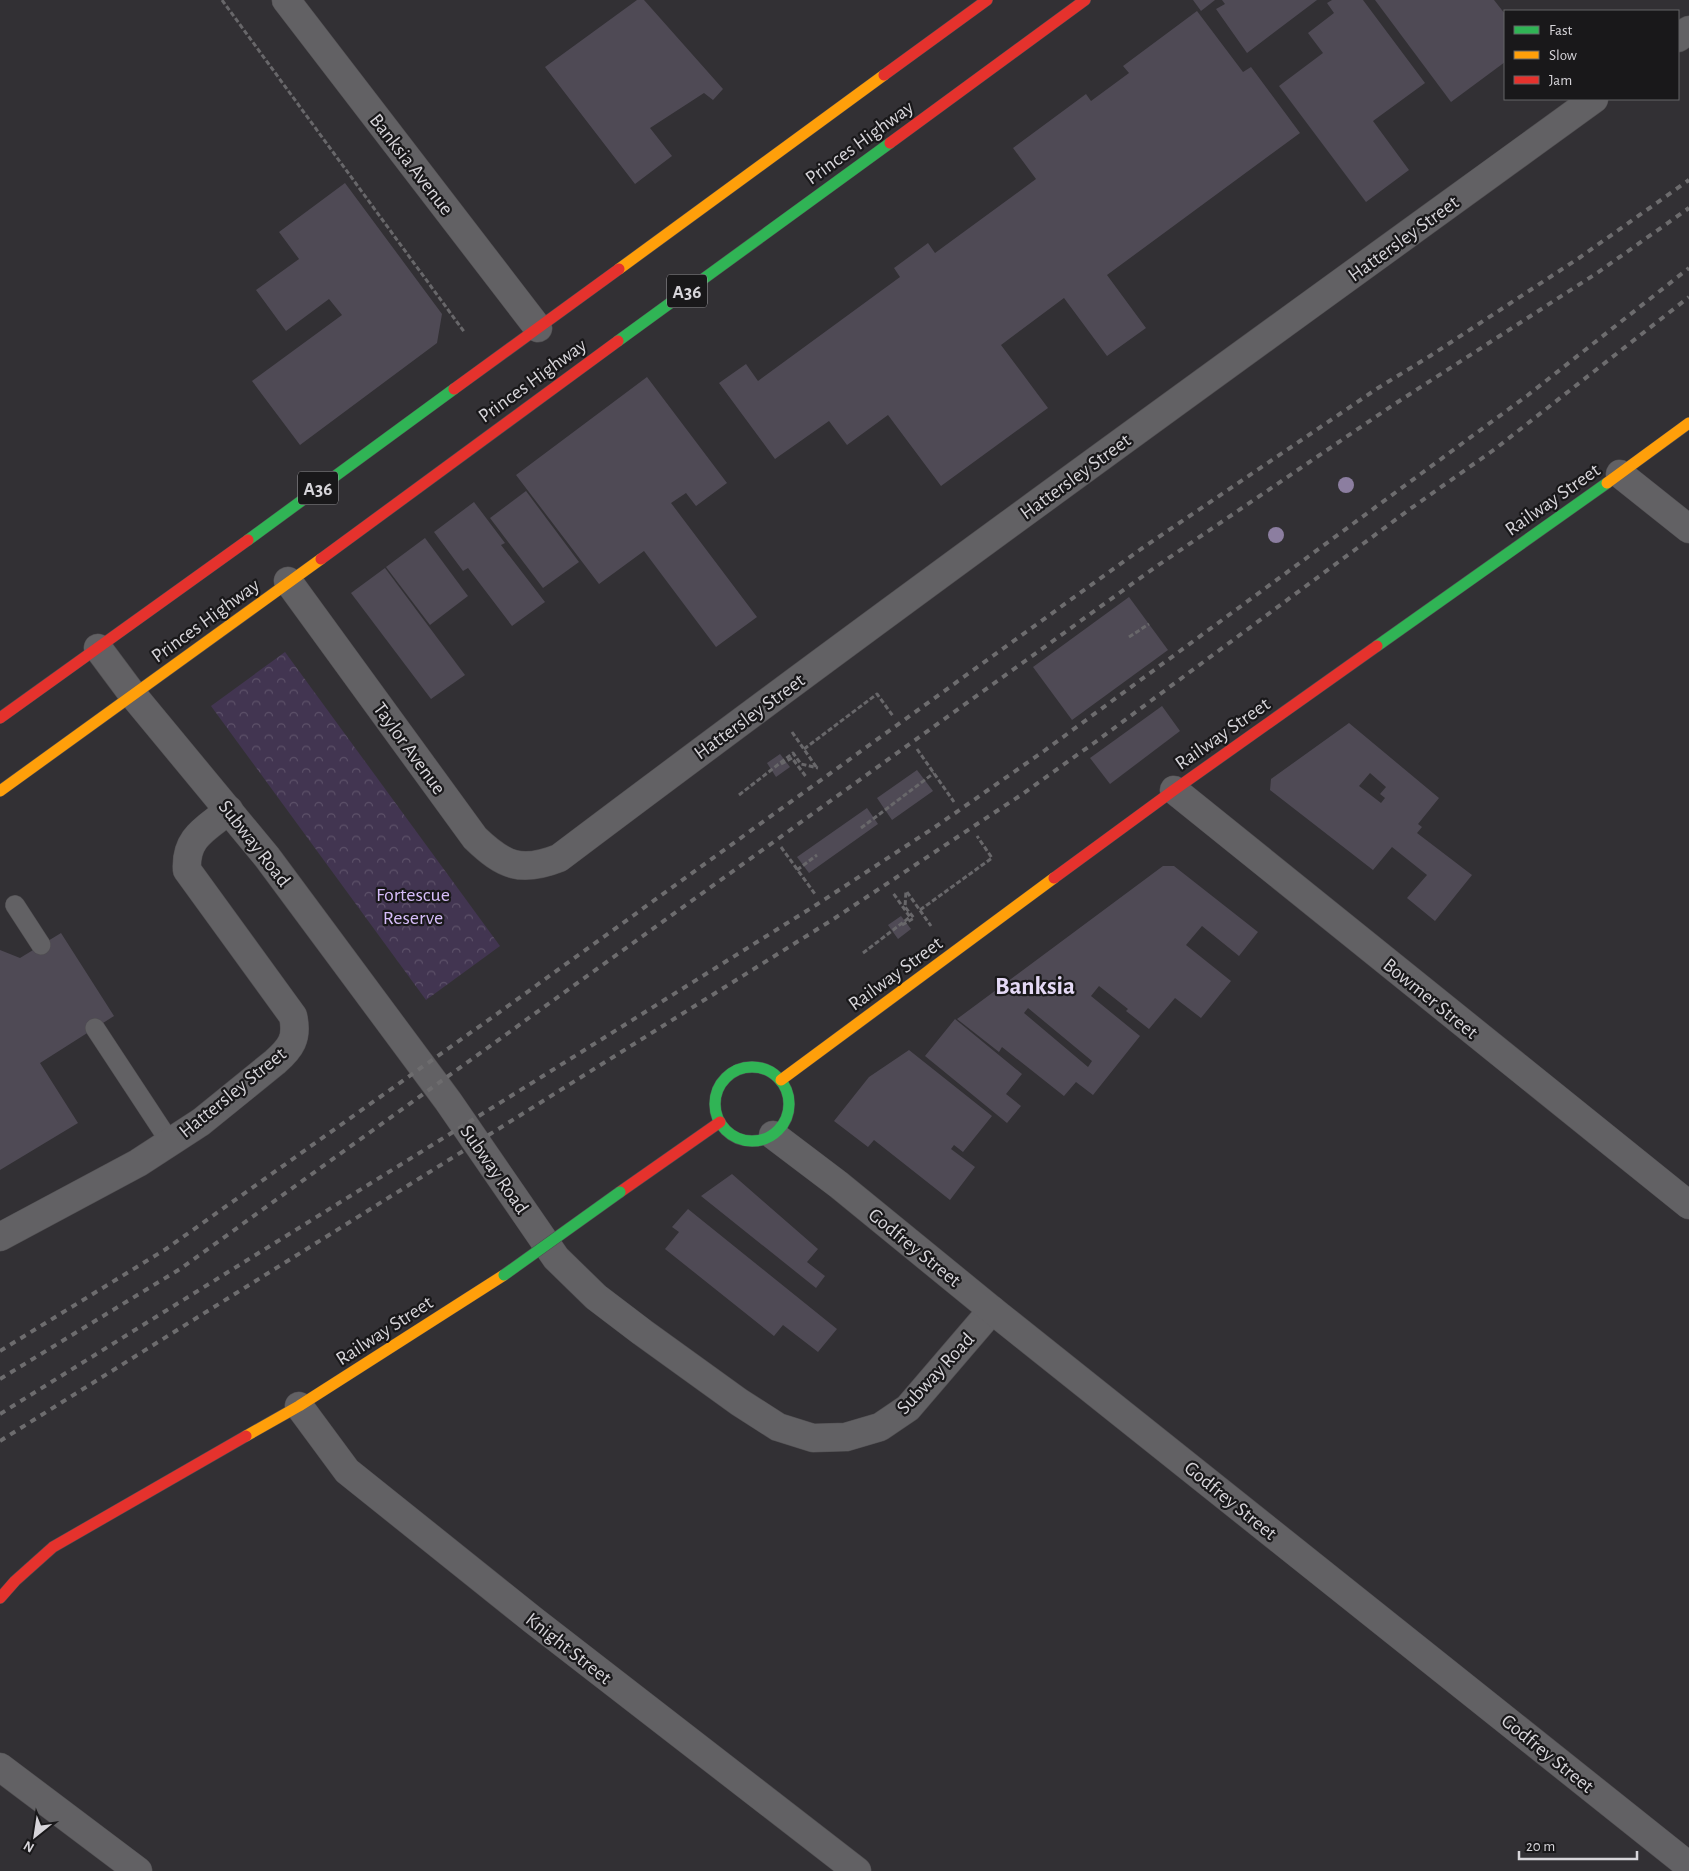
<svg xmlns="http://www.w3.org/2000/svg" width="1689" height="1871" viewBox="0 0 1689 1871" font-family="'Alegreya Sans',sans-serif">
	<defs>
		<pattern id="forest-crowns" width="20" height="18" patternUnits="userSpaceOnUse" patternTransform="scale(1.25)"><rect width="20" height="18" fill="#423551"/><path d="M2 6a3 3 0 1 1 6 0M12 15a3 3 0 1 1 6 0" fill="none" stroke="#5d5169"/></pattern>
	</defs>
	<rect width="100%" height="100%" fill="#323034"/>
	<polygon fill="url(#forest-crowns)" points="285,652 500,946 426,1000 211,706"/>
	<g fill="#4f4a55" fill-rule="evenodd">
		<polygon points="637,0 644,0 723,89 713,100 704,93 650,128 672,156 635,184 545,67"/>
		<polygon points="1193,0 1215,0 1201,11"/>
		<polygon points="1222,0 1317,0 1247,53 1216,9 1225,4"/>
		<polygon points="1332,0 1363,0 1425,83 1373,121 1409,170 1366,202 1279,86 1323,53 1308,33 1334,13 1327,3"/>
		<polygon points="1375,0 1494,0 1505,14 1505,62 1451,102"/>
		<polygon points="1197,11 1243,72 1251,67 1300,133 1107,275 1146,328 1107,356 1064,298 1001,345 1048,408 941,486 888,415 847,445 829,421 775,459 719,383 746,364 758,381 900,277 894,268 928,243 935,253 1036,179 1013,148 1086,94 1091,101 1129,73 1123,66"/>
		<polygon points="345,183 442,314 437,343 300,445 252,381 342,315 329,299 286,331 256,290 299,259 279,232"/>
		<polygon points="647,377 727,483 696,506 686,493 671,503 757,617 716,647 644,551 599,584 516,475"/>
		<polygon points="526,491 579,562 543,588 490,518"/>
		<polygon points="474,502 505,543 501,545 545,602 512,626 468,568 463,571 434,532"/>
		<polygon points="425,538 468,596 430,625 386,567"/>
		<polygon points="385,568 465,675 431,699 351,593"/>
		<polygon points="1129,597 1168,650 1072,720 1033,667"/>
		<polygon points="1162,706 1180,731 1110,784 1090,758"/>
		<path d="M1349,723l90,75 -21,26 4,3 -5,6 55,42 -37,46 -28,-23 20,-23 -35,-28 -19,23 -103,-80 1,-11zM1370,773l16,14 -6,7 5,4 -4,5 -22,-17z"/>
		<polygon points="780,754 790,767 776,777 767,763"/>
		<polygon points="917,770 933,791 892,820 877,798"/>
		<polygon points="867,808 878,824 809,873 797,857"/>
		<path d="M1163,866h11l84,66 -19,24 -37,-30 -16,19 45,36 -30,37 -26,-20 -26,31 -23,-18 2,-2 -29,-23 -8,10 49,40 -47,59 -17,-13 -12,14 -62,-49 -3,5 -42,-33zM1028,1008l64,53 -4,6 -64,-54z"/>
		<polygon points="901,916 911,929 898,939 888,925"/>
		<polygon points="61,933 114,1016 40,1063 78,1123 0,1170 0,950 20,958"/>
		<polygon points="955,1019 1022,1074 1006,1094 1021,1106 1007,1123 925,1056"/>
		<polygon points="909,1050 992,1116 963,1152 954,1145 951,1149 975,1167 950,1200 874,1140 868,1147 834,1121 869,1077"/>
		<polygon points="732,1174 818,1249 807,1262 825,1276 816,1288 701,1196"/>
		<polygon points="688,1209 837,1329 818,1352 783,1325 774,1336 665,1249 679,1232 672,1227"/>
	</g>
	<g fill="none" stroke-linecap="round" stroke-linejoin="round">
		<g stroke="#504e51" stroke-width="20">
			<g id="lane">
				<polyline points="15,905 41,945"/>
				<polyline points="95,1028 170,1142"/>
			</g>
		</g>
		<g stroke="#504e51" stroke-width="29">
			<g id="street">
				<polyline points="286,0 538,328"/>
				<polyline points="1678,38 1689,30"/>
				<polyline points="1620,474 1689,529"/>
				<path d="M288,581l187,257c29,28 46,35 84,20 342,-258 689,-508 1035,-759"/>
				<polyline points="98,648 133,695 267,857 448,1101 556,1258 596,1297 642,1332 739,1402 778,1427 813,1438 846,1437 880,1427 908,1408 992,1310"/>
				<polyline points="1174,790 1689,1205"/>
				<polyline points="773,1135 839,1185 992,1310 1689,1866"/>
				<path d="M0,1237l138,-74 63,-41 74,-60c16,-14 23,-24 18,-46l-106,-146c-2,-33 19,-41 42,-60"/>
				<polyline points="299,1406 347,1471 533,1620 857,1871"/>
				<polyline points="0,1767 138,1871"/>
			</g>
		</g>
		<g stroke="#504e51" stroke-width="12">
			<g id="fast">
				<polyline points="618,341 890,143"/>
				<polyline points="248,540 454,389"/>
				<polyline points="1377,646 1607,483"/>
				<circle cx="752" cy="1104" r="37"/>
			</g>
		</g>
		<g stroke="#504e51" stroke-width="12">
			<g id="slow">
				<polyline points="619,269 884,75"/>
				<polyline points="1607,483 1689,423"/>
				<polyline points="0,791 321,559"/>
				<polyline points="781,1080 1054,878"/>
				<polyline points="246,1436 299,1406 504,1275"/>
			</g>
		</g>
		<g stroke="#504e51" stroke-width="12">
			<g id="jam">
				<polyline points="884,75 987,0"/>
				<polyline points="890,143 1085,0"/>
				<polyline points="454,389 619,269"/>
				<polyline points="321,559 618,341"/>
				<polyline points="0,718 248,540"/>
				<polyline points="1054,878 1174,790 1377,646"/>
				<polyline points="620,1192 720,1122"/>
				<polyline points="0,1598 15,1581 53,1547 246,1436"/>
			</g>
		</g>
		<g stroke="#68676a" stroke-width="3" stroke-dasharray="5 2.5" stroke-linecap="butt">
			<polyline points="222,0 465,333"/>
			<polyline points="1129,637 1149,624"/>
			<polyline points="792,732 817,768"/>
			<polyline points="804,749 877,694 893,716"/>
			<polyline points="917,749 954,802"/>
			<polyline points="781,764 792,758 807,778"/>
			<polyline points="739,795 793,753 801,764 818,768"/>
			<polyline points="861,828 934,773"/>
			<polyline points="781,847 815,894"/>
			<polyline points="797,870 817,855"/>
			<polyline points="907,892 931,926"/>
			<polyline points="920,910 992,858 977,836"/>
			<polyline points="902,925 914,918 905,907 906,891"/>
			<polyline points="863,953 910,917 893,893"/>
		</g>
		<use href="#lane" stroke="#626164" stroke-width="19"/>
		<use href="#street" stroke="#626164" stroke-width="28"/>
		<use href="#fast" stroke="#30b455" stroke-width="11"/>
		<use href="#slow" stroke="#ff9f0a" stroke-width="11"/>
		<use href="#jam" stroke="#e5322d" stroke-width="11"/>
		<g stroke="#6d6c6e" stroke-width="4" stroke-dasharray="6 6" stroke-linecap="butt">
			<polyline points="0,1351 166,1249 494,1016 1141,549 1378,388 1430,356 1579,258 1689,180"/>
			<polyline points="0,1379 180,1269 1157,566 1393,405 1597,273 1689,208"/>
			<polyline points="0,1414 543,1076 816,905 935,827 1044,751 1528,395 1689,268"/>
			<polyline points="0,1441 832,920 1024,793 1098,740 1410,509 1495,449 1689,297"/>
		</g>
		<g stroke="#504e51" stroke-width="12" stroke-linecap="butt">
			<polyline id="fast-bridge" points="504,1275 620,1192"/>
		</g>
		<use href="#fast-bridge" stroke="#30b455" stroke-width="11"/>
	</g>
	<g fill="#8c7ea0">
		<circle cx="1346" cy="485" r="8"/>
		<circle cx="1276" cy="535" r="8"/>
	</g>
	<g text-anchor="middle" stroke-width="4.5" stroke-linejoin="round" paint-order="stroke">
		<g fill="#19181a" stroke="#9e9ca0" stroke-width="1">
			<rect x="667" y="274.5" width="40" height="33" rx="4"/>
			<rect x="298" y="471.5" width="40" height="33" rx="4"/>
		</g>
		<g font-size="19" font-weight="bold" fill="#d7d5da">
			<text x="687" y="298">A36</text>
			<text x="318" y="495">A36</text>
		</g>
		<g font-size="20" fill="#d7d5da" stroke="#19181a">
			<text transform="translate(859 142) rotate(-36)" y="7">Princes Highway</text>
			<text transform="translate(412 164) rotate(52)" y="7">Banksia Avenue</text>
			<text transform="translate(1403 238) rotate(-36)" y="7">Hattersley Street</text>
			<text transform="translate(532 380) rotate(-36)" y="7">Princes Highway</text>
			<text transform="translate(1075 476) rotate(-36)" y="7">Hattersley Street</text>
			<text transform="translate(1552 499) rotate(-35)" y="7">Railway Street</text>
			<text transform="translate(205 620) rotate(-36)" y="7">Princes Highway</text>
			<text transform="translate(749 716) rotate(-36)" y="7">Hattersley Street</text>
			<text transform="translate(1222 733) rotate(-35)" y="7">Railway Street</text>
			<text transform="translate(410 748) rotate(54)" y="7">Taylor Avenue</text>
			<text transform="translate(255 843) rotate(52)" y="7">Subway Road</text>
			<text transform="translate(895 973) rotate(-36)" y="7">Railway Street</text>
			<text transform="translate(1431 998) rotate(39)" y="7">Bowmer Street</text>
			<text transform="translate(232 1092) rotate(-39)" y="7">Hattersley Street</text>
			<text transform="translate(495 1169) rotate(55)" y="7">Subway Road</text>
			<text transform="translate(915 1247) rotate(39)" y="7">Godfrey Street</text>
			<text transform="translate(384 1330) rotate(-33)" y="7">Railway Street</text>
			<text transform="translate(935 1373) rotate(-47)" y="7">Subway Road</text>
			<text transform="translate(1231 1500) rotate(39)" y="7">Godfrey Street</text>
			<text transform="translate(569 1648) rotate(38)" y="7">Knight Street</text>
			<text transform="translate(1548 1753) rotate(39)" y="7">Godfrey Street</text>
		</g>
		<g font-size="20" fill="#d6bdf9" stroke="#19181a">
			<text x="413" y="901">Fortescue<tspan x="413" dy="23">Reserve</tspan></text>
		</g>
		<g font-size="25" font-weight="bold" fill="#e4d9f5" stroke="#19181a">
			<text x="1035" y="994">Banksia</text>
		</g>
	</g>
	<rect x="1504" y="10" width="175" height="90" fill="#19181a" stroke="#656467"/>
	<rect x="1514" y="26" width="25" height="8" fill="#30b455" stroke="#656467"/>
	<text x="1549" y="35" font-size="15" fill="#d7d5da">Fast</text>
	<rect x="1514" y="51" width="25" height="8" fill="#ff9f0a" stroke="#656467"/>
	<text x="1549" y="60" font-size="15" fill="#d7d5da">Slow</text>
	<rect x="1514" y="76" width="25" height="8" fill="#e5322d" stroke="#656467"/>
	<text x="1549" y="85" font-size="15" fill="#d7d5da">Jam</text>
	<g transform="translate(35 1836) rotate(210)" stroke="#19181a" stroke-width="4" paint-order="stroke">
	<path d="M0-4L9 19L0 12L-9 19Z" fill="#d7d5da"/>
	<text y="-8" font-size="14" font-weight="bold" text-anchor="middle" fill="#d7d5da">N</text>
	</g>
	<path d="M1519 1851v8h118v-8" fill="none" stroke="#d7d5da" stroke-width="2.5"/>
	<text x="1526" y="1851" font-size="15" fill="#d7d5da" stroke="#19181a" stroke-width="4" paint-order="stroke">20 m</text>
</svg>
